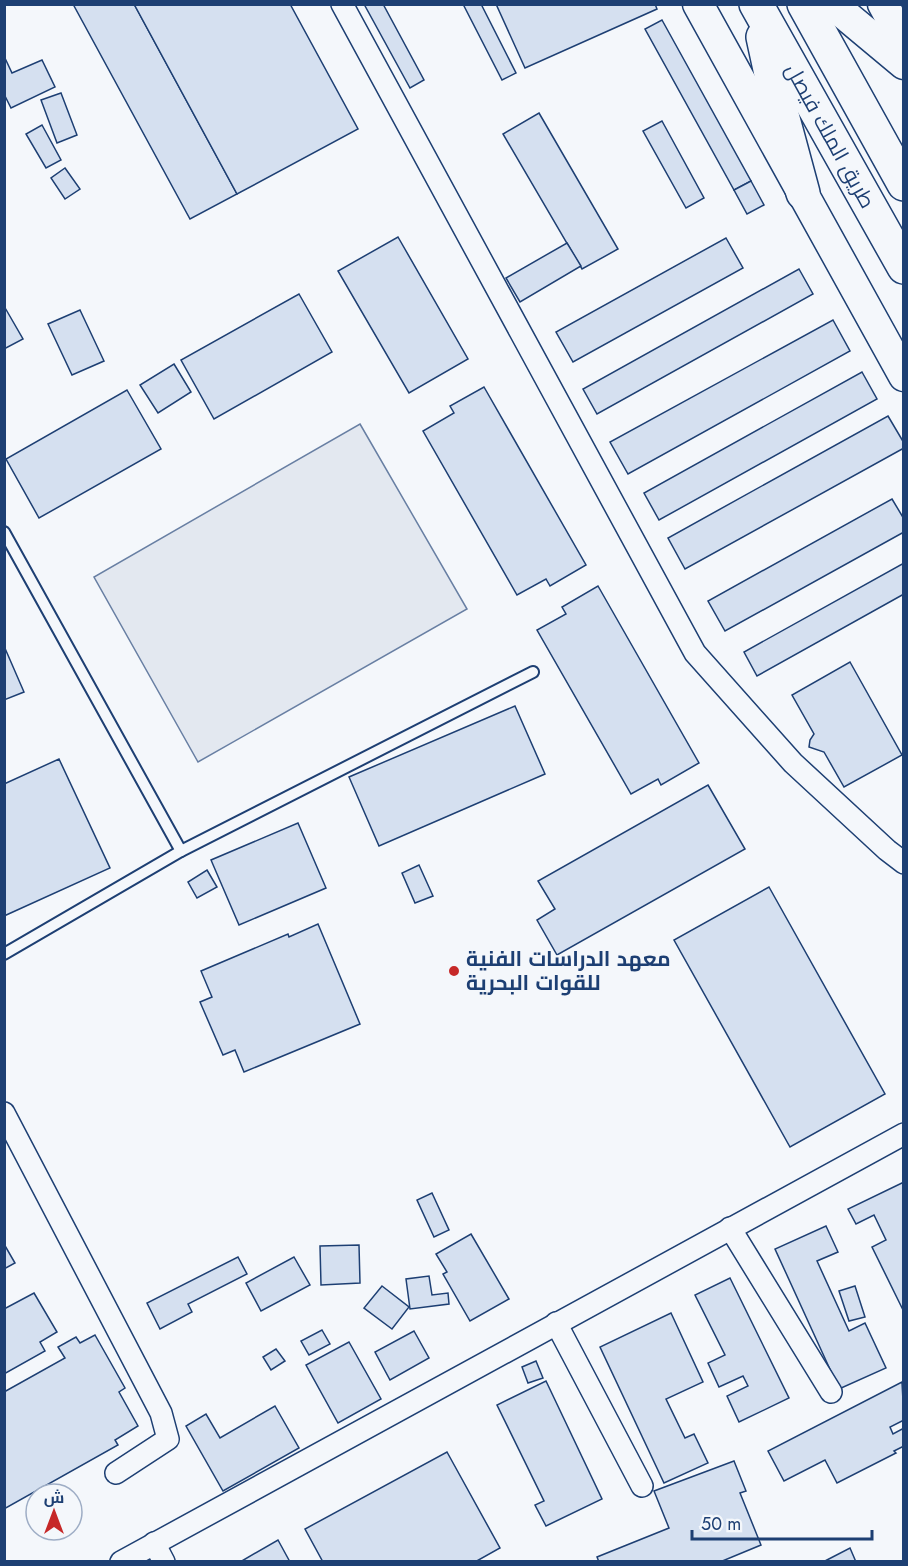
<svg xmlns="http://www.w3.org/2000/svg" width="908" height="1566" viewBox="0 0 908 1566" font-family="Jost,Cairo,sans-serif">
	<rect width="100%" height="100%" fill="#f4f7fb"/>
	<polygon fill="#e3e8f0" stroke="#687fa3" stroke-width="1.5" points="360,424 467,609 198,762 94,577"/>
	<g fill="#d5e0f0" stroke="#1d3f73" stroke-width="1.5">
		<polygon points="73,4 134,4 237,194 190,219"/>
		<polygon points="134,4 290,4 358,129 237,194"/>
		<polygon points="364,4 383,4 424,80 410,88"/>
		<polygon points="463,4 481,4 516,73 502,80"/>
		<polygon points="496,4 655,4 657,9 525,68"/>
		<polygon points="662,20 751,181 734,190 645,29"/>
		<polygon points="4,56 12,73 42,60 55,87 11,108 4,94"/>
		<polygon points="61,93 77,135 57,143 41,100"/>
		<polygon points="539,113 618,249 582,269 503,134"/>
		<polygon points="662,121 704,198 686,208 643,131"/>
		<polygon points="42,125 61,160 46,168 26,134"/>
		<polygon points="65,168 80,189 65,199 51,178"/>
		<polygon points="751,181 764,205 747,214 734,190"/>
		<polygon points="398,237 468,359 409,393 338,271"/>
		<polygon points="726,238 743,268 573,362 556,332"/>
		<polygon points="567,243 581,266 520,302 506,278"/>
		<polygon points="799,269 813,294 597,414 583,389"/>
		<polygon points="299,294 332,352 214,419 181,360"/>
		<polygon points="4,306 23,339 4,349"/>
		<polygon points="80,310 104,361 72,375 48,324"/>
		<polygon points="833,320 850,351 628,474 610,442"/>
		<polygon points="174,364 191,392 158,413 140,385"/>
		<polygon points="862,372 877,399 659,520 644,493"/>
		<polygon points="484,387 586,565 550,586 546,579 517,595 423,431 454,413 450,406"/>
		<polygon points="127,390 161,449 39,518 6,459"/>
		<polygon points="888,416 904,443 904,448 685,569 668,538"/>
		<polygon points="892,499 904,519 904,532 725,631 708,601"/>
		<polygon points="904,563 904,594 757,676 744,652"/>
		<polygon points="598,586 699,763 661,785 658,779 631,794 537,630 566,614 562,607"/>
		<polygon points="4,646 24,692 4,700"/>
		<polygon points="850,662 902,755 844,787 824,752 809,747 810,740 814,734 792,695"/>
		<polygon points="515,706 545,774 379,846 349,777"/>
		<polygon points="59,759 110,868 4,916 4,784"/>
		<polygon points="708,785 745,849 557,955 537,920 555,909 538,881"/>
		<polygon points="298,823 326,888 239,925 211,860"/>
		<polygon points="419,865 433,896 415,903 402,873"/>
		<polygon points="207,870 217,887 197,898 188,882"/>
		<polygon points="769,887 885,1094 790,1147 674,940"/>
		<polygon points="318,924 360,1024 244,1072 235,1050 223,1055 200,1002 212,997 201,971 288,934 289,937"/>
		<polygon points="904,1182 904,1312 872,1247 886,1240 874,1215 856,1224 848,1209"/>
		<polygon points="432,1193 449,1230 434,1237 417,1200"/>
		<polygon points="826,1226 838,1252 817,1261 849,1331 865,1323 886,1368 839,1389 775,1249"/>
		<polygon points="471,1234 509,1299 470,1321 443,1274 447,1272 436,1254"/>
		<polygon points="4,1244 15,1263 4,1269"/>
		<polygon points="359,1245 360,1283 321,1285 320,1246"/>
		<polygon points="238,1257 247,1274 188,1304 192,1312 160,1329 147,1303"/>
		<polygon points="294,1257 310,1285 261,1311 246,1283"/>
		<polygon points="429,1276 432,1295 448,1293 449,1304 410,1309 406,1279"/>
		<polygon points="730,1278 789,1398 739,1422 727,1396 748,1386 743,1376 719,1387 708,1363 725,1355 695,1295"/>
		<polygon points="382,1286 409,1307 392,1329 364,1308"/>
		<polygon points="855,1286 865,1317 849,1321 839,1291"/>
		<polygon points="34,1293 57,1332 40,1342 45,1351 4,1374 4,1309"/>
		<polygon points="671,1313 703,1382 666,1399 685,1438 694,1434 708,1463 664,1483 600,1347"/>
		<polygon points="322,1330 330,1344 309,1355 301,1341"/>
		<polygon points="414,1331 429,1358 390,1380 375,1352"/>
		<polygon points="95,1335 125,1388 119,1392 138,1426 115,1440 118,1445 4,1509 4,1392 65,1358 58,1347 76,1337 80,1343"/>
		<polygon points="349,1342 381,1399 338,1423 306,1365"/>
		<polygon points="276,1349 285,1361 271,1370 263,1357"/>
		<polygon points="536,1361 543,1378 528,1383 522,1367"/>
		<polygon points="546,1381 602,1499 546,1526 535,1505 544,1501 497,1405"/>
		<polygon points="902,1382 904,1420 890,1427 893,1434 904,1428 904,1446 894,1451 896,1453 837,1483 825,1460 784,1481 768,1451"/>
		<polygon points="275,1406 299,1448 223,1491 186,1426 206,1414 220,1438"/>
		<polygon points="447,1452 500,1548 475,1562 323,1562 305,1529"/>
		<polygon points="734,1461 746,1491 740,1493 761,1545 720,1562 599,1562 597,1557 669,1528 654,1491"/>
		<polygon points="278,1540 290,1562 240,1562"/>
		<polygon points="850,1548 856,1562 823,1562"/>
	</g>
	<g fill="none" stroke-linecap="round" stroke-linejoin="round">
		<g stroke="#1d3f73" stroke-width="14">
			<g id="service">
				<polyline points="4,532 181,851 533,672"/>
				<polyline points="4,954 181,851"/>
			</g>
		</g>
		<g stroke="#1d3f73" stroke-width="24">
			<g id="minor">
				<polyline points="342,4 695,653 793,763 887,850 904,863"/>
				<polyline points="4,1113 161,1413 168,1439 116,1473"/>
				<polyline points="730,1228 831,1392"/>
				<polyline points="556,1323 642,1486"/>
				<polyline points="154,1543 164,1562"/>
				<polyline points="121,1562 904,1134"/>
			</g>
		</g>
		<g stroke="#1d3f73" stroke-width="33">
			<g id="secondary">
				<polyline points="698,4 904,376"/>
				<polyline points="832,4 904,64"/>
				<polyline points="883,4 904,43"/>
			</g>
		</g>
		<g stroke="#1d3f73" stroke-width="36">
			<g id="trunk">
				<polyline points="756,4 904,267"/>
				<polyline points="804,4 904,184"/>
				<polyline points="763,37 771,74 803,193"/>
			</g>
		</g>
		<use href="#service" stroke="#f4f7fb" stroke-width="10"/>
		<use href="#minor" stroke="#f4f7fb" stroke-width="21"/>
		<use href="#secondary" stroke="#f4f7fb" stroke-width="30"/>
		<use href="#trunk" stroke="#f4f7fb" stroke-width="33"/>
	</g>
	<circle fill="#c62828" stroke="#f4f7fb" stroke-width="2" cx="454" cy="971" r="6"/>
	<g text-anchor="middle" stroke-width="4.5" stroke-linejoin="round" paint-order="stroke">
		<g font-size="21" fill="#1d3f73" stroke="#f4f7fb">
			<text transform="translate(830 136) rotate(61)" y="7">طريق الملك فيصل</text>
		</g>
		<g font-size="21" font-weight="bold" fill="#1d3f73" stroke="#f4f7fb" text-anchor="start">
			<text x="466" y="966">معهد الدراسات الفنية<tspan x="466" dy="24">للقوات البحرية</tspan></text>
		</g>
	</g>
	<rect width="908" height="1566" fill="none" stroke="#1d3f73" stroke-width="12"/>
	<g transform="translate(54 1512)"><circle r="28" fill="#f4f7fb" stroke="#9eadc5" stroke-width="1.5"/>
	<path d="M0-4.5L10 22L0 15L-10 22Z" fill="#c62828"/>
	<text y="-9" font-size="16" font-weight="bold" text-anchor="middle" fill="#1d3f73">ش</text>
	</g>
	<path d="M692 1530v9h180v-9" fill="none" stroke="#1d3f73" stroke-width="3"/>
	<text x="701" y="1530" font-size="18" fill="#1d3f73" stroke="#f4f7fb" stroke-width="4.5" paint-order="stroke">50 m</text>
</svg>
